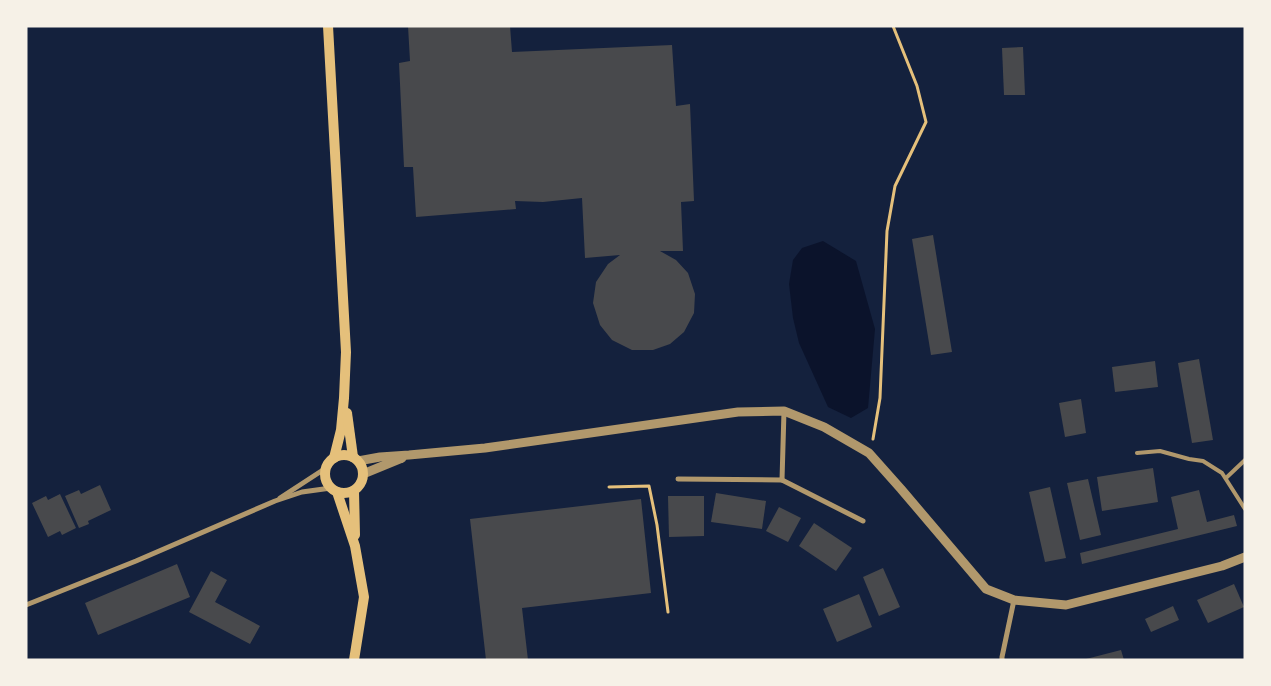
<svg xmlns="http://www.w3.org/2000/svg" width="1271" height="686" viewBox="0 0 1271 686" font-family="Raleway,sans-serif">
	<rect width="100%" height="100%" fill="#14213d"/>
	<polygon fill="#0b132b" points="823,241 856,261 875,329 868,408 851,418 828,407 799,343 793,318 789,284 793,260 802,248"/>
	<g fill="#48494c">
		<polygon points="408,26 510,26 512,52 672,45 676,106 690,104 694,201 681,202 683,251 660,251 676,260 688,273 695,294 694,313 684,332 670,344 653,350 632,350 612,340 600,325 593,303 596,282 608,264 620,255 585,258 582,198 543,202 515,201 516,209 416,217 413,167 404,167 399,63 410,61"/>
		<polygon points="1023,47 1025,95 1004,95 1002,48"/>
		<polygon points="933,235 952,352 931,355 912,239"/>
		<polygon points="1199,359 1213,440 1192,443 1178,363"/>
		<polygon points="1155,361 1158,387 1115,392 1112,367"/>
		<polygon points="1081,399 1086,433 1065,437 1059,403"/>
		<polygon points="1153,468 1158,502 1102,511 1097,477"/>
		<polygon points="1088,479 1101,535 1080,540 1067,483"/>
		<polygon points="100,485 111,510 88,521 89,524 79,528 65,496 79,490 81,494"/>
		<polygon points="1050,487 1066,558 1045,562 1029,492"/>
		<polygon points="1199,490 1207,522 1234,515 1237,526 1082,564 1080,553 1178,529 1171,497"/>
		<polygon points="716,493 766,501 762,529 711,522"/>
		<polygon points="60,494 76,528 62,535 60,531 48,537 32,503 46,496 48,500"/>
		<polygon points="668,496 704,496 704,536 669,537"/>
		<polygon points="641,499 651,593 522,608 528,660 486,660 470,519"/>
		<polygon points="779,507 801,518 788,542 766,531"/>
		<polygon points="814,523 852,548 836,571 799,546"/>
		<polygon points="177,564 190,597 98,635 85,603"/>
		<polygon points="883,568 900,607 879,616 863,577"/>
		<polygon points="211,571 227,580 215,602 260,626 250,644 189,612"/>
		<polygon points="1234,584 1244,607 1208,623 1197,600"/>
		<polygon points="859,594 872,627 837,642 823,609"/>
		<polygon points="1173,606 1179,620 1151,632 1145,619"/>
		<polygon points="1121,650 1124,660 1086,660 1086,659"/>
	</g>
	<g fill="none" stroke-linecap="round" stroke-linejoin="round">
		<g stroke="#e5c07b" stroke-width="3">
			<polyline points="873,439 880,398 887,231 895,186 926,122 917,86 893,26"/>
			<polyline points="609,487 649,486 657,525 668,612"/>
		</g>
		<g stroke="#b1986c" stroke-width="4">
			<polyline points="1137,453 1160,451 1189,459 1203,461 1222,473 1245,509"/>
			<polyline points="1226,478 1245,460"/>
		</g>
		<g stroke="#b1986c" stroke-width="5">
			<polyline points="678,479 782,480 784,411"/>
			<polyline points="782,480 863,521"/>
			<polyline points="280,498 326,468"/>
			<polyline points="26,605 136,561 275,501 302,492 331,488"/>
			<polyline points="1002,660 1002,657 1014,600"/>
		</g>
		<g stroke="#b1986c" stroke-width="9">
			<polyline points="358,461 380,457 409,455 485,448 738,412 784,411 824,427 869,453 901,489 986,589 1014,600 1066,605 1222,566 1245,557"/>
			<polyline points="363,474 402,458"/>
		</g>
		<g stroke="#e5c07b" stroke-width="10">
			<polyline points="328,26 346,352 344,398 341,430 334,458"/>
			<polyline points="347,413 353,457"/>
			<circle cx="344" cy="474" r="19"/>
			<polyline points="354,491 355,535"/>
			<polyline points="337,492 355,546 364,597 354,660"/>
		</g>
	</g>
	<rect width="1271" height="686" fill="none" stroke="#f6f1e7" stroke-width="55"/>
</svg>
